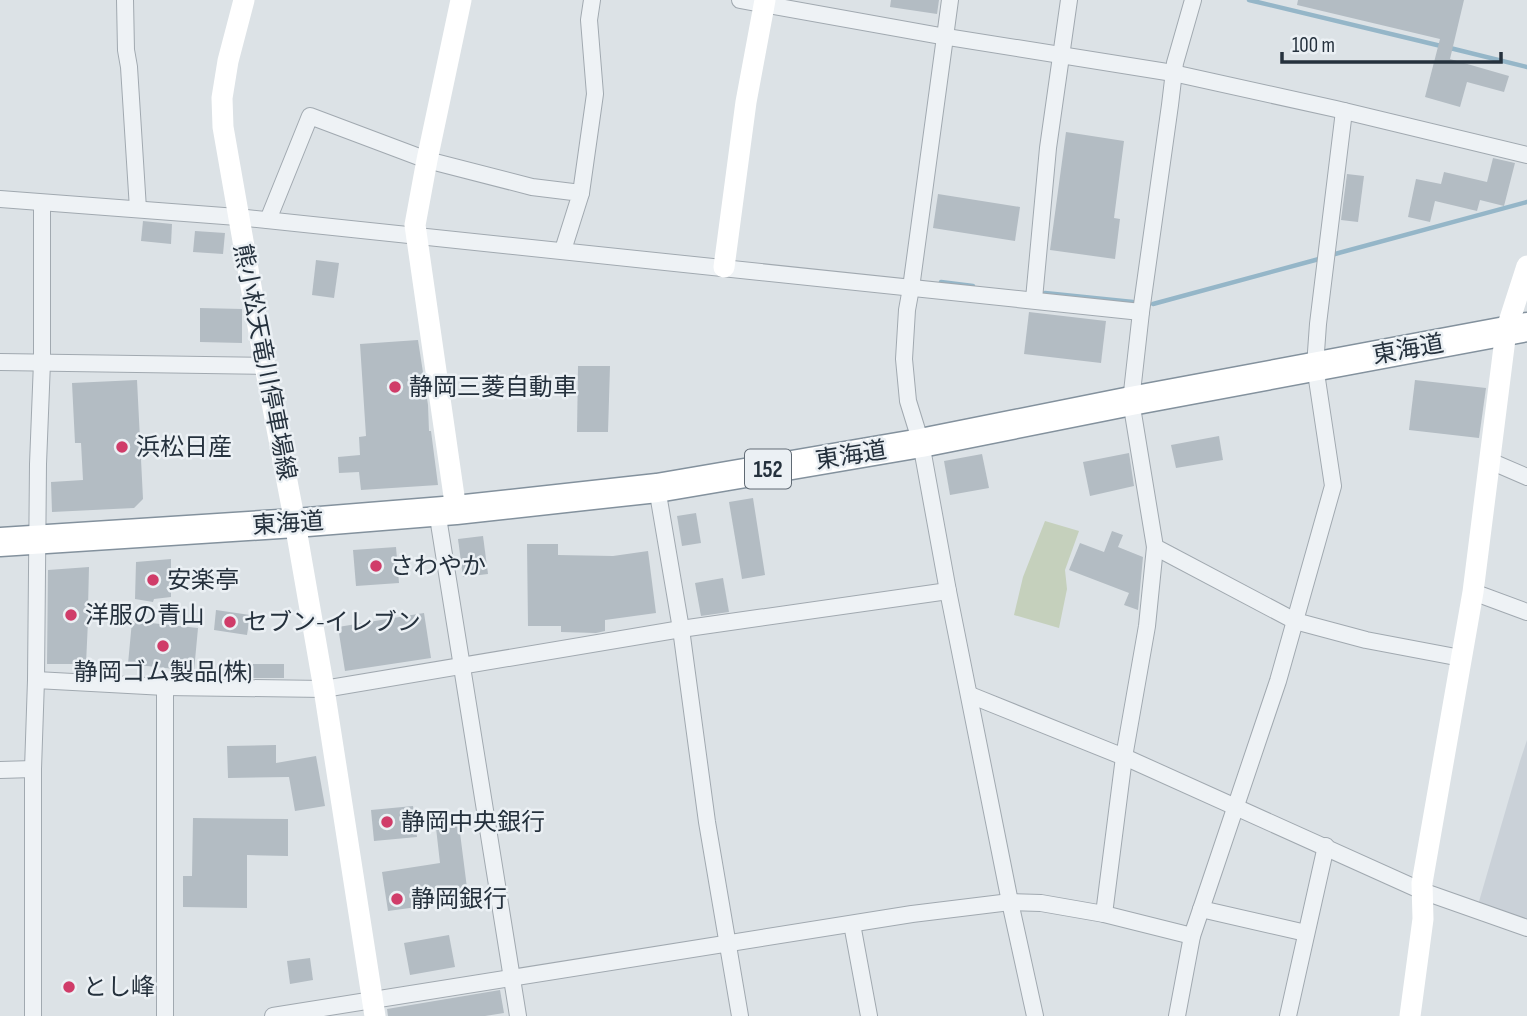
<svg xmlns="http://www.w3.org/2000/svg" width="1527" height="1016" viewBox="0 0 1527 1016" font-family="'Sofia Sans Condensed','Noto Sans JP',sans-serif">
	<rect width="100%" height="100%" fill="#dce2e6"/>
	<polygon fill="#cad1d8" points="1527,740 1527,921 1478,905 1520,761"/>
	<polygon fill="#c5d0bc" points="1045,521 1079,531 1065,570 1067,589 1059,628 1014,615 1023,577"/>
	<g fill="none" stroke-linecap="round" stroke-linejoin="round">
		<g stroke="#95b6c8" stroke-width="4.5">
			<polyline points="1249,0 1441,46"/>
			<polyline points="1450,48 1527,67"/>
			<polyline points="1335,254 1527,202"/>
			<polyline points="941,282 973,286"/>
			<polyline points="1045,293 1133,302"/>
			<polyline points="1153,304 1319,259"/>
		</g>
	</g>
	<g fill="#b3bcc3">
		<polygon points="891,0 939,0 937,14 890,7"/>
		<polygon points="1298,0 1464,0 1450,59 1509,76 1504,92 1467,82 1460,107 1425,97 1440,39 1297,5"/>
		<polygon points="1066,132 1124,141 1114,218 1120,219 1115,259 1050,250"/>
		<polygon points="1493,158 1515,163 1504,206 1480,200 1477,211 1435,201 1430,222 1408,217 1416,179 1441,184 1444,172 1487,182"/>
		<polygon points="1347,174 1364,176 1358,222 1341,220"/>
		<polygon points="938,194 1020,207 1015,241 933,228"/>
		<polygon points="143,221 172,224 171,244 141,241"/>
		<polygon points="195,231 225,233 223,254 193,252"/>
		<polygon points="316,260 339,263 334,298 312,295"/>
		<polygon points="200,308 242,309 242,343 200,342"/>
		<polygon points="1029,312 1106,321 1101,363 1024,354"/>
		<polygon points="418,340 428,405 429,431 431,431 438,485 361,490 359,472 339,473 338,457 360,455 359,437 366,436 360,344"/>
		<polygon points="578,366 610,366 608,432 577,432"/>
		<polygon points="137,380 143,499 134,508 52,512 51,482 83,480 81,443 75,443 72,383"/>
		<polygon points="1415,380 1486,388 1479,438 1409,430"/>
		<polygon points="1219,436 1223,460 1176,468 1171,445"/>
		<polygon points="1129,453 1134,486 1090,496 1083,462"/>
		<polygon points="982,454 989,488 950,495 944,461"/>
		<polygon points="753,498 765,575 742,579 729,502"/>
		<polygon points="696,513 701,543 682,546 677,516"/>
		<polygon points="1112,531 1123,535 1118,547 1143,557 1138,610 1124,605 1129,593 1069,570 1080,543 1104,552"/>
		<polygon points="483,536 488,574 463,577 458,539"/>
		<polygon points="527,544 558,544 558,555 613,556 648,551 656,613 605,620 605,631 596,633 561,632 561,626 528,626"/>
		<polygon points="396,547 399,583 356,586 353,550"/>
		<polygon points="171,559 171,597 154,599 153,602 135,599 136,562"/>
		<polygon points="89,567 88,608 98,608 98,622 88,621 86,664 47,664 48,570"/>
		<polygon points="723,578 729,612 701,616 695,583"/>
		<polygon points="216,610 250,615 247,635 214,630"/>
		<polygon points="424,613 431,658 345,671 338,627"/>
		<polygon points="132,621 198,628 194,671 128,664"/>
		<rect x="246" y="664" width="38" height="14"/>
		<polygon points="276,745 276,763 316,756 325,806 295,811 289,777 228,778 227,746"/>
		<polygon points="413,806 417,837 374,841 371,810"/>
		<polygon points="193,818 288,819 288,856 247,855 247,908 183,907 183,876 192,876"/>
		<polygon points="459,825 467,888 437,891 439,904 388,911 382,872 440,863 436,828"/>
		<polygon points="449,935 455,967 410,975 404,943"/>
		<polygon points="310,958 313,980 290,984 287,961"/>
		<polygon points="500,990 504,1013 485,1016 388,1016 387,1009"/>
	</g>
	<g fill="none" stroke-linecap="round" stroke-linejoin="round">
		<g stroke="#a1a9b0" stroke-width="18">
			<g id="street">
				<polyline points="125,0 126,50 129,67 138,209"/>
				<polyline points="740,0 935,35 1173,73 1336,109 1527,155"/>
				<polyline points="950,0 911,288 907,310 904,359 908,401 921,443 948,591 1010,902 1035,1016"/>
				<polyline points="1193,0 1175,63 1170,105 1141,312 1131,401 1155,547 1295,621 1366,640 1461,658"/>
				<polyline points="581,193 595,94 589,20 592,0"/>
				<polyline points="0,199 237,217 1141,312"/>
				<polyline points="268,220 310,116 427,160 532,187 581,193 563,250"/>
				<polyline points="1034,299 1048,148 1069,0"/>
				<polyline points="0,362 265,366"/>
				<polyline points="1490,461 1527,477"/>
				<polyline points="657,488 681,629 707,822 740,1016"/>
				<polyline points="437,511 518,1016"/>
				<polyline points="1155,547 1147,626 1124,757 1104,914 1192,936"/>
				<polyline points="1473,592 1527,612"/>
				<polyline points="36,680 165,687 324,689 681,629 948,591"/>
				<polyline points="165,687 165,1016"/>
				<polyline points="970,695 1129,759 1422,891 1527,928"/>
				<polyline points="0,770 33,769"/>
				<polyline points="1201,909 1306,933"/>
				<polyline points="852,924 869,1016"/>
				<polyline points="33,1016 33,769 36,680 38,464 42,362 42,203"/>
				<polyline points="273,1016 912,914 1010,902 1041,903 1104,914"/>
				<polyline points="1177,1016 1192,936 1278,681 1333,486 1315,366 1318,324 1344,111"/>
				<polyline points="1288,1016 1326,846"/>
			</g>
		</g>
		<g stroke="#83919d" stroke-width="31">
			<polyline id="highway" points="0,542 295,523 456,510 657,488 921,443 1131,401 1527,327"/>
		</g>
		<use href="#street" stroke="#eef2f5" stroke-width="16"/>
		<g stroke="#fff" stroke-width="21">
			<polyline points="244,0 228,61 222,98 223,127 265,366 295,523 324,689 375,1016"/>
			<polyline points="724,267 746,102 765,0"/>
			<polyline points="456,510 415,225 427,160 461,0"/>
			<polyline points="1410,1016 1423,919 1422,883 1473,592 1506,331 1527,266"/>
		</g>
		<use href="#highway" stroke="#fff" stroke-width="28"/>
	</g>
	<g fill="#d03c69" stroke="#ebf0f4" stroke-width="2.5">
		<circle cx="395" cy="387" r="7"/>
		<circle cx="122" cy="447" r="7"/>
		<circle cx="376" cy="566" r="7"/>
		<circle cx="153" cy="580" r="7"/>
		<circle cx="71" cy="615" r="7"/>
		<circle cx="230" cy="622" r="7"/>
		<circle cx="163" cy="646" r="7"/>
		<circle cx="387" cy="822" r="7"/>
		<circle cx="397" cy="899" r="7"/>
		<circle cx="69" cy="987" r="7"/>
	</g>
	<g text-anchor="middle" stroke-width="5" stroke-linejoin="round" paint-order="stroke">
		<rect fill="#ebf0f4" stroke="#606a74" stroke-width="2" x="745" y="449.5" width="46" height="39" rx="5"/>
		<g font-size="23" font-weight="bold" fill="#25313d">
			<text x="768" y="477">152</text>
		</g>
		<g font-size="24" fill="#25313d" stroke="#ebf0f4">
			<text transform="translate(1408 349) rotate(-10)" y="8">東海道</text>
			<text transform="translate(265 362) rotate(79)" y="8">熊小松天竜川停車場線</text>
			<text transform="translate(851 455) rotate(-9)" y="8">東海道</text>
			<text transform="translate(288 523) rotate(-4)" y="8">東海道</text>
		</g>
		<g font-size="24" fill="#25313d" stroke="#ebf0f4" text-anchor="start">
			<text x="409" y="395">静岡三菱自動車</text>
			<text x="136" y="455">浜松日産</text>
			<text x="390" y="574">さわやか</text>
			<text x="167" y="588">安楽亭</text>
			<text x="85" y="623">洋服の青山</text>
			<text x="244" y="630">セブン-イレブン</text>
			<text x="163" y="680" text-anchor="middle">静岡ゴム製品(株)</text>
			<text x="401" y="830">静岡中央銀行</text>
			<text x="411" y="907">静岡銀行</text>
			<text x="83" y="995">とし峰</text>
		</g>
	</g>
	<path d="M1282 52v10h219v-10" fill="none" stroke="#25313d" stroke-width="3.5"/>
	<text x="1292" y="52" font-size="21" fill="#25313d" stroke="#ebf0f4" stroke-width="5" paint-order="stroke">100 m</text>
</svg>
